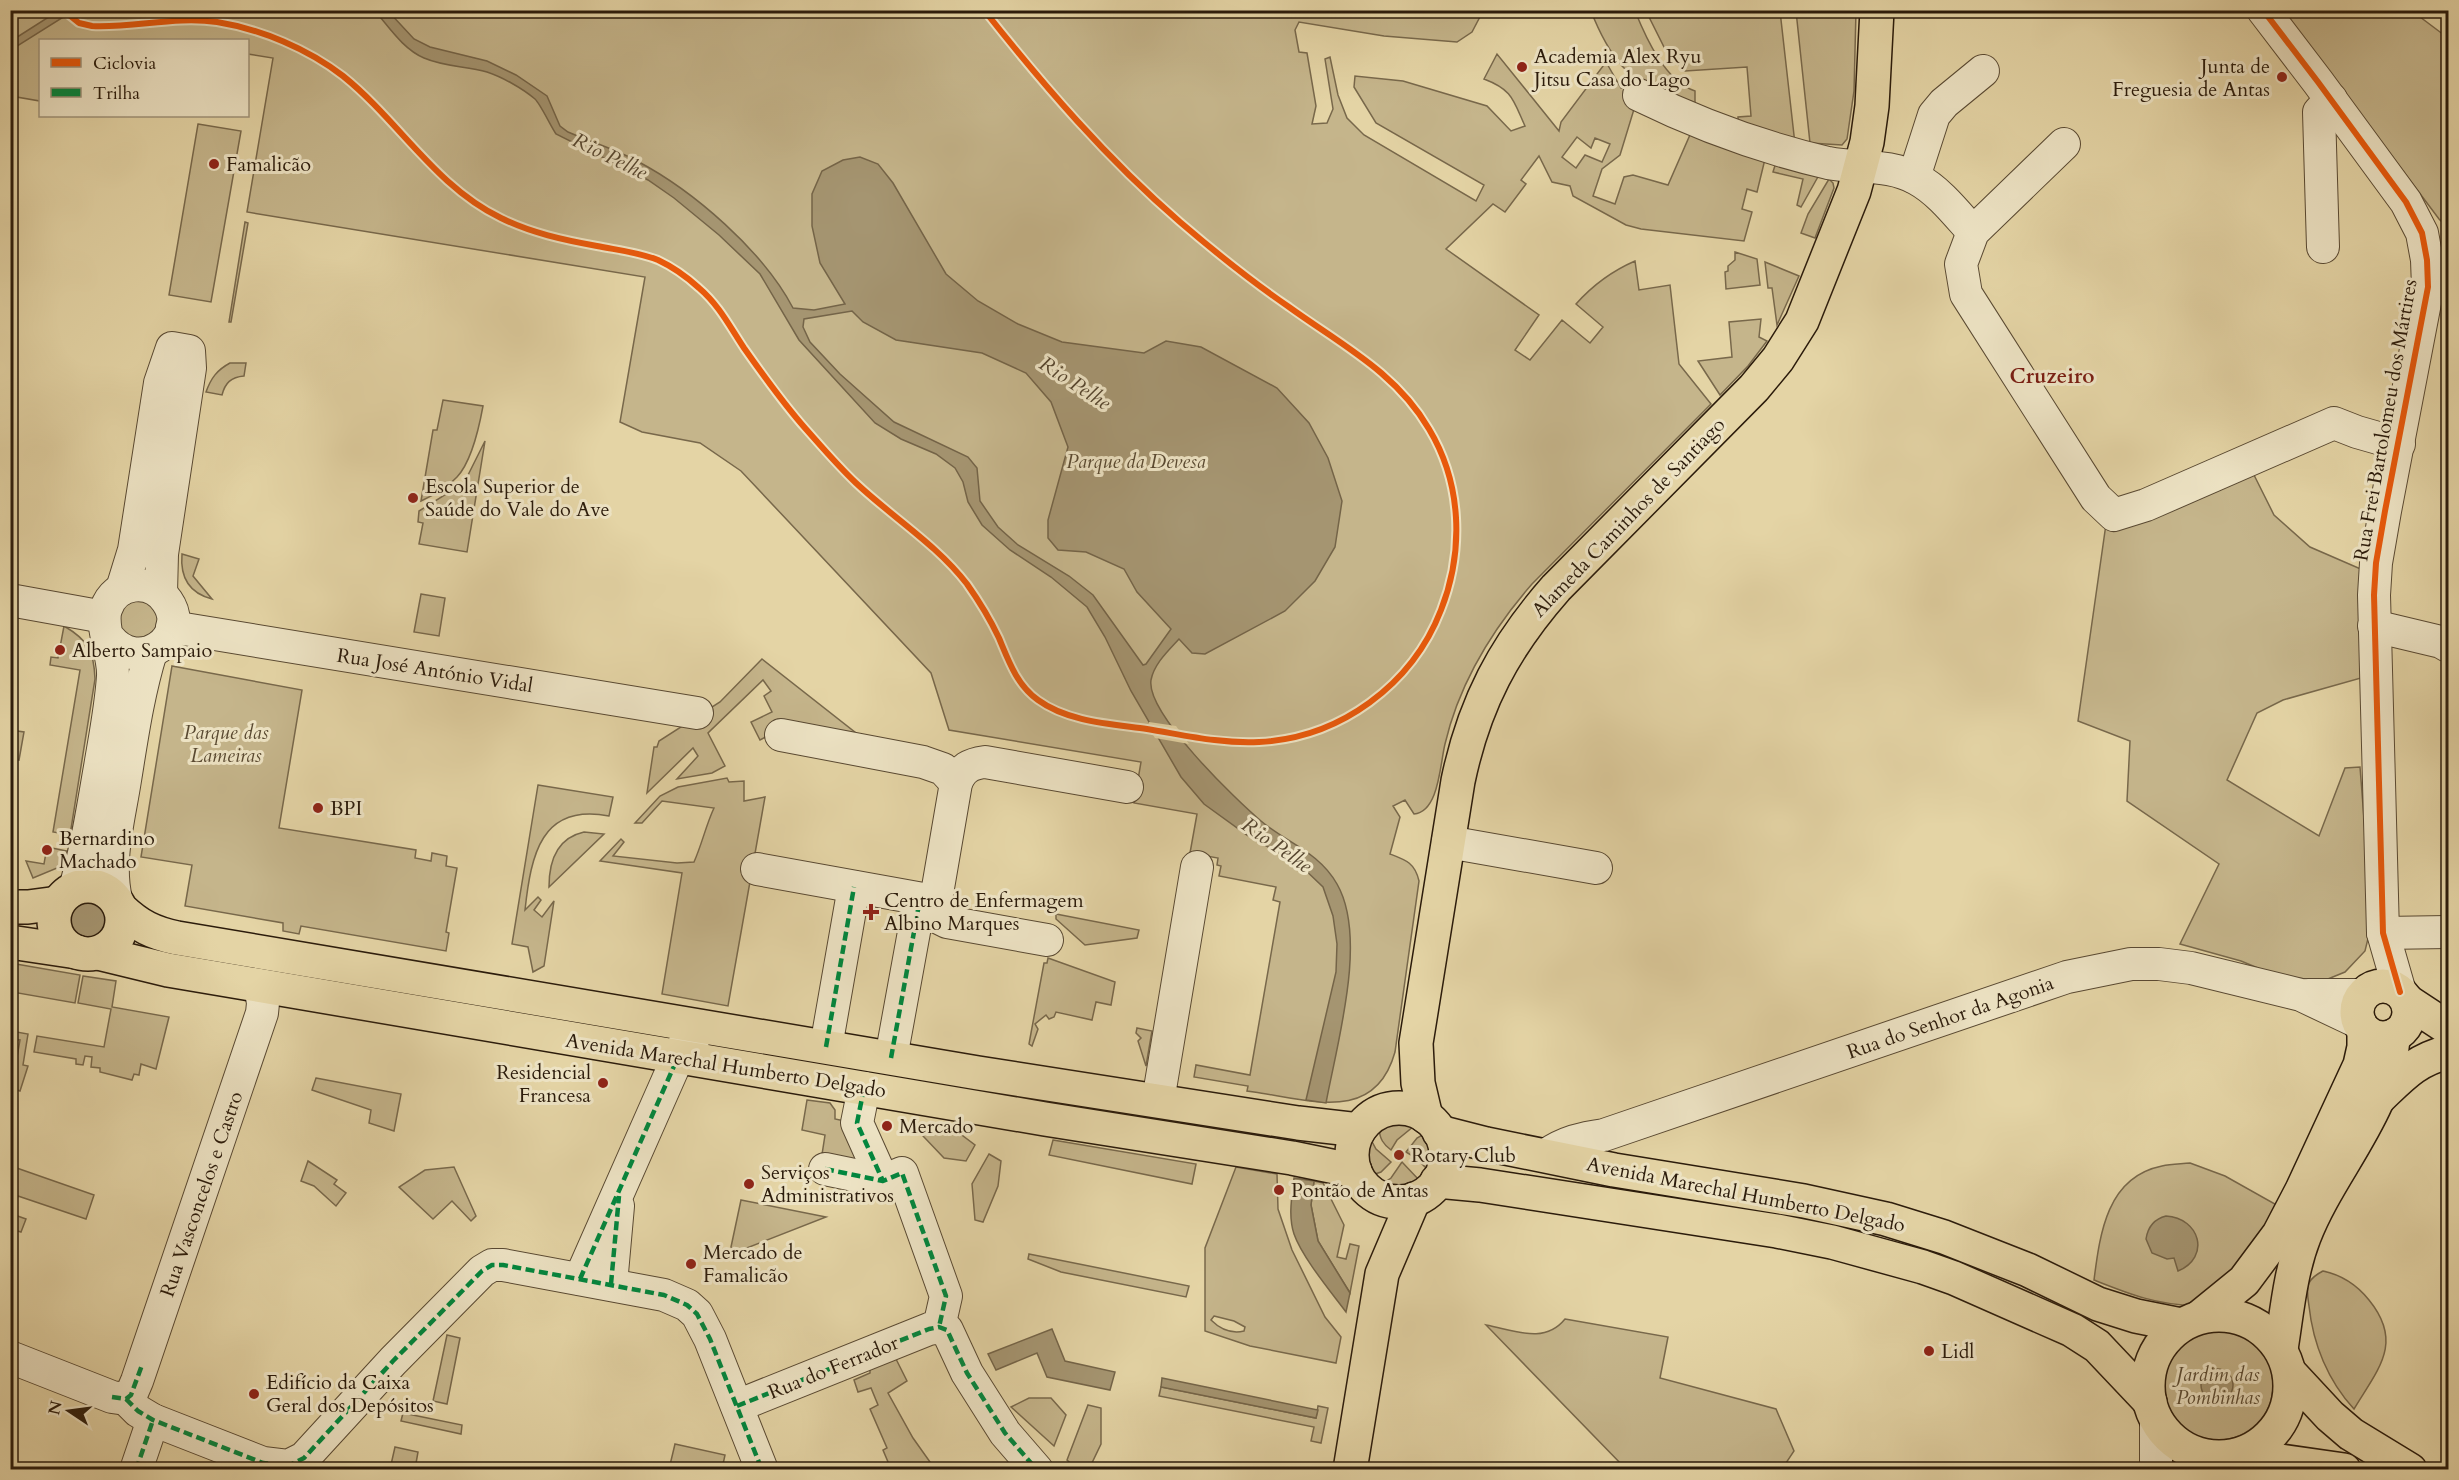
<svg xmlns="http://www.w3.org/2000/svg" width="2459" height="1480" viewBox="0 0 2459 1480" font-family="Cardo,serif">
	<rect width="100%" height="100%" fill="#e4d4a5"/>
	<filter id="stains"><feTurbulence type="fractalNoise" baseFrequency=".00333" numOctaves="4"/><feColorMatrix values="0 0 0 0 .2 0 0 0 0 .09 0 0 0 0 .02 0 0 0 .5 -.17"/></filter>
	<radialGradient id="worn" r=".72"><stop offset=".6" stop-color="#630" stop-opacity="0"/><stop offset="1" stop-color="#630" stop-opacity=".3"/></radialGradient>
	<g fill="#c5b58b" stroke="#78684b" stroke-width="1.5" fill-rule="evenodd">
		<path d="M10,11h1473l-11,21 -15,10 -73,-6 -85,-14 -4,8 4,22 8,1 9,53 -4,18 15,-1 6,-14 -8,-50 5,-2 8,38 9,23 17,17 112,66 8,-16 -108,-62 -22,-36 1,-11 48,5 84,25 24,25 14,-5c-12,-26 -12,-36 -41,-47l13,-25 62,77 2,-9 45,-60 15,26 13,2 1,16 -15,49 -18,14 -9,27 22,8 9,-27 9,-2 35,10 25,-57 73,27 -9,37 -10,-3 -5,20 10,3 -8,29 -103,-12 -15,-4 -53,-29 -3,-10 -18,-4 -13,-26 -18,24 5,4 -21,28 -12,-8 -47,45 93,66 -24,35 15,10 32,-40 28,23 13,-16 -27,-23c16,-18 36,-33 59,-43l4,29 31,-5 9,79 32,40 -179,180c-40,46 -73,100 -87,160 -5,20 -6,68 -31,70l-9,-14 -12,6 7,11 -10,37c16,6 25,9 29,27l-24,171c-20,72 -85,48 -141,40l-7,-1 1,-5 -54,-9 2,-12 54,10 30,-173 -7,-2 3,-13 -57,-11 2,-10 -4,-1 1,-7 -28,-5 7,-39 -63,-11 7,-41 -192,-32 -18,-57 -190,-202 -41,-28 -58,-11 -22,-10 25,-145 -398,-65 26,-154 -25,-4v-14h-208v61l-29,-5zM1577,137l14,11 4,-10 15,6 -8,18 -17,-7 -9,13 -14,-11z"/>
		<path d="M1591,11h44c11,27 30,70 60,80v18l-60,-29c-4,-6 -8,-9 -13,-14 -13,-15 -24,-37 -31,-55z"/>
		<polygon points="1646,11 1780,11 1795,144 1738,122 1738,117 1751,116 1747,67 1685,71 1667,53"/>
		<polygon points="1796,11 1856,11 1854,91 1847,139 1842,145 1810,143"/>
		<polygon points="2283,11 2412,11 2448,38 2448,228 2439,219"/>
		<polygon points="198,124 241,131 211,302 169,295"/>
		<polygon points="1777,159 1819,175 1801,207 1797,205 1803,179 1773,172"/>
		<polygon points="1829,179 1833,183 1834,188 1815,238 1801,233 1808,214"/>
		<polygon points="245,222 248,223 231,322 229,322"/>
		<polygon points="1735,252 1757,259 1760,285 1726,289 1725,272 1728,271 1728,266 1735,260"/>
		<polygon points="1765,262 1799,276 1777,325 1772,288 1768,288"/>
		<polygon points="1761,319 1759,337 1767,341 1748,366 1720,395 1698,361 1732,357 1729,322"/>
		<path d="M230,363h16l-2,13c-13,1 -19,7 -22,19l-16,-3c5,-14 11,-22 24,-29z"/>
		<path d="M443,400l40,6c-4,22 -11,55 -26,71 -10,11 -23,18 -36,24l12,-71h4z"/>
		<polygon points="485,441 467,552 419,544 423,523 418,522 419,511 464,483"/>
		<polygon points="2253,473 2274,515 2310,547 2363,570 2361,678 2283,700 2257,713 2227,780 2319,836 2345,768 2360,767 2372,922 2365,951 2345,972 2323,981 2297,978 2270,973 2241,961 2180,944 2219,864 2127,801 2130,741 2078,721 2106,524"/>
		<path d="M182,554l17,5 -6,17 19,23c-23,-6 -32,-22 -30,-45z"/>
		<polygon points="421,594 445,598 439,636 414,632"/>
		<polygon points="134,596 157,607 158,627 143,640 124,637 115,613"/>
		<path d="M64,626c24,14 30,25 31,53l-25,156 -17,-3 27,-162 -30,-5 1,-8 7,1z"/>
		<polygon points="762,659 856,733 777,731 760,740 751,722 772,712 764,696 771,691 763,680 708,733 725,766 712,773 677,779 698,756 693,748 647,793 654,747 657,747 659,741 720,702"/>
		<polygon points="172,666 302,690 279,828 416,850 415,858 431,861 432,853 447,856 446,866 457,868 446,932 449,933 446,951 301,926 299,934 283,931 283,923 185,906 192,865 141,857"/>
		<polygon points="10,730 24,732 19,760 11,758"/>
		<path d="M727,778l2,4 15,-1v20l21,-4 -37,209 -66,-12 20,-121 -82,-12 21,-22 3,3 -11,14 64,7 17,-1c8,-18 12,-37 20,-54l-52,-7 -20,22h-7l25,-27 18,-9z"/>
		<path d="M538,785l75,12 -4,19c-68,-13 -78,39 -84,94l13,-13 3,3 -7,10 8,7 12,-16 -10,65 -11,6 -5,-25 -16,-3z"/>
		<path d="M584,832l20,2 -55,53c0,-25 8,-49 35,-55z"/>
		<polygon points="47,847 67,851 62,866 33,878 26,861 44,864"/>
		<polygon points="1056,914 1139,930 1137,938 1085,945 1056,919"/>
		<polygon points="1048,958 1115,982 1111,1005 1096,1002 1092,1020 1056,1012 1054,1017 1049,1019 1046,1015 1035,1024 1038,1029 1032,1046 1029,1044 1031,1033 1044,963 1047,963"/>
		<polygon points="16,964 80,975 75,1003 12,992"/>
		<polygon points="83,976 116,981 112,1007 169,1017 156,1069 141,1064 139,1075 134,1074 132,1080 100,1072 100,1068 91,1067 92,1057 85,1056 83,1065 76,1064 76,1059 34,1052 37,1036 104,1047 111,1009 78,1003"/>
		<polygon points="1137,1028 1152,1031 1146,1066 1138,1041 1141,1038 1136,1033"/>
		<polygon points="11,1031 28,1034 23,1065 28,1066 20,1091 11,1088 11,1063 16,1063 20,1040 11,1039"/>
		<polygon points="316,1078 401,1094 394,1131 369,1123 371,1110 312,1090"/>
		<polygon points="807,1100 830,1103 835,1110 835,1119 849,1122 870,1171 821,1161 825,1135 802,1130"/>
		<path d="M1402,1122l12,4 -17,14 -6,10c-8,-6 -11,-11 -12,-21l11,-5z"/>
		<polygon points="927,1130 955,1130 975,1145 966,1161 944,1158 923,1136"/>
		<path d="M1424,1134c8,13 8,22 5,37l-13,-13 -10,-6 11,-14z"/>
		<path d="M1370,1138l6,11 15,13 -10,10 -9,3c-6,-13 -7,-22 -2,-37z"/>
		<polygon points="1053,1140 1196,1164 1192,1184 1049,1155"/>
		<polygon points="989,1154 1001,1161 998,1186 983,1222 975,1220 972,1184"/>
		<polygon points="308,1161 337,1180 334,1184 346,1193 336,1206 314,1186 301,1181"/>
		<path d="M1402,1162l18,19c-14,8 -23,9 -38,3l9,-6z"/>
		<path d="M2190,1163l35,13 57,32 -31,47 -55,51c-42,-2 -64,-11 -102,-26 6,-47 13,-103 68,-114 9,-2 19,-2 28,-3z"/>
		<polygon points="11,1166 94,1195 86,1219 18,1196 12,1214 26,1219 21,1232 11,1229"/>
		<polygon points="454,1167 476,1216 471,1221 452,1201 433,1219 399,1187 425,1170"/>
		<path d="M1236,1167l41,7 1,35 14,41 33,67 16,20 -5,26 -86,-17 -45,-15v-83zM1214,1316l20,5 11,6 -1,4c-13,3 -23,-1 -33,-11z"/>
		<polygon points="1314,1181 1323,1183 1344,1225 1337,1257 1346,1259 1350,1244 1359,1246 1350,1293 1318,1241 1311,1205"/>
		<polygon points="741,1200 826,1217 734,1253 731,1247"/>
		<polygon points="1029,1254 1189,1286 1186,1297 1061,1272 1028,1259"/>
		<path d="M2323,1271c19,4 34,14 46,29 35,43 9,69 -15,109 -26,-28 -41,-65 -45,-103 -1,-7 -3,-16 0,-23 3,-6 8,-9 14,-12z"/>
		<path d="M1565,1319l103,18 -8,41 116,31 18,42 -12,18h-156l-140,-144c28,5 58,20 79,-6z"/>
		<circle cx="2218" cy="1385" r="55"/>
		<polygon points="447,1335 460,1338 447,1404 433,1401"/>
		<polygon points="895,1357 907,1381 888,1393 913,1438 935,1469 891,1469 883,1450 887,1448 870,1409 878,1405 871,1388 858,1392 854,1380 870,1373 870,1367"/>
		<polygon points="1161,1387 1316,1418 1318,1406 1328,1408 1321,1443 1311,1441 1314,1427 1159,1396"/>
		<polygon points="1029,1398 1051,1398 1066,1415 1054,1446 1011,1407"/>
		<polygon points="1088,1405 1101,1408 1101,1444 1089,1469 1077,1469 1067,1460"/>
		<polygon points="403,1413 462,1425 461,1434 401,1421"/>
		<polygon points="675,1444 725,1455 722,1469 669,1469"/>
		<polygon points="395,1447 418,1452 415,1469 390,1469"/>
	</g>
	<g fill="#a59571" stroke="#746448" stroke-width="1.5" fill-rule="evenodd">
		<polygon points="58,11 73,11 11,50 11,41"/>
		<path d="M375,11h13l26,28 16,8 57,14 29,14 31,21 13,30 8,6c23,10 47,17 69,29 57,30 126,90 156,147l21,2 31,-6 -25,-41 -8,-37v-32l10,-23 21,-11 17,-3 18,7 15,19 53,91 32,27 40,23 44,18 82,11 22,-12 35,6 76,41 32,35 19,35 14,43 -7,46 -20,34 -30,30 -80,43 -13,-1 -13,-14c-11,12 -25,25 -28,41 -5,33 84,119 110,141 26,22 58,31 76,63 31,54 0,159 -11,219l-20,-3 30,-128 1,-28 -4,-28 -10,-29 -23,-22 -53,-30 -43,-31 -23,-27 -50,-86 -26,-54 -18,-30 -36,-30 -41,-27 -28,-25 -14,-23 -5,-20 -8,-14 -19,-14 -35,-15 -26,-16 -76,-83 -39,-66 -41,-39 -45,-37 -26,-18 -92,-46c-6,-9 -15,-29 -21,-35 -13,-11 -33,-22 -48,-27 -21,-6 -42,-5 -63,-14 -21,-9 -35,-31 -49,-47zM852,311l11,11 33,18 86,13 44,20 25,29 17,45 -20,73v18l10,12 28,2 38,17 13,23 34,37 -25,35 -3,1 -50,-70 -24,-19 -51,-31 -20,-18 -18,-26 -3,-33 -9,-11 -74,-35 -54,-48 -30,-32 -7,-15 1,-8z"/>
		<circle cx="88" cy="920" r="22"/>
		<path d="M1294,1178l20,3 -3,24 7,36 32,52 -4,19c-15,-20 -44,-55 -52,-78 -6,-18 -2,-38 0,-56z"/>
		<path d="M2166,1216c34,2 45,41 12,55l-4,-13 -7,1 -15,-6 -6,-14c2,-13 8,-20 20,-23z"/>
		<polygon points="1052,1329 1065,1361 1115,1372 1110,1390 1047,1377 1037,1353 996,1370 988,1354"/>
		<circle cx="2217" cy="1385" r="16"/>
		<polygon points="1162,1378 1318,1410 1316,1418 1161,1387"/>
	</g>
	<polygon fill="#e4d4a5" points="1149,722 1176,726 1189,744 1155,738 1148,727"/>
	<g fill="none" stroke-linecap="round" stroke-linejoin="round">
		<g stroke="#594932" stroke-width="34">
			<g id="minor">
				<polyline points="2263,10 2318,82 2406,202 2422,233 2427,260 2428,287 2385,511 2376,563 2374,595 2383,933 2400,992"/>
				<path d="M1639,95c59,29 125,53 189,68 30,6 61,0 89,16 22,12 39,34 56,53"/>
				<polyline points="2064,144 1973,232 1961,264 1966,294 2096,498 2114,515 2146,505 2334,423 2357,432 2399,444"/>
				<polyline points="1914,177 1934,115 1944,103 1983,71"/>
				<polyline points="2323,247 2319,112 2331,99"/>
				<polyline points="122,589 134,550 160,383 172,348 189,351 190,368 162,554 161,593"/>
				<polyline points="10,600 104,617"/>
				<polyline points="2374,626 2441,642 2448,646"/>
				<polyline points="172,627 697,713"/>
				<polyline points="781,735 923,762 943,769 956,783"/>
				<polyline points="1448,842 1596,868"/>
				<polyline points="757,869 934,901"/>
				<path d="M75,888c12,-40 18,-81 25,-121 5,-30 11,-60 13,-91 1,-21 -13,-50 -7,-67 9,-28 45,-32 61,-8 25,36 -28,75 -58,37"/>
				<path d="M116,899c-9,-39 3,-80 9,-119 7,-43 13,-86 26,-128"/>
				<polyline points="2383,933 2448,932"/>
				<path d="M1047,940l-100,-18 -8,-4 -5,-7 22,-128c6,-15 14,-19 29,-21l142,25"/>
				<polyline points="2308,995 2364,995"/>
				<polyline points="826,1047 854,887"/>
				<polyline points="891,1058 920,899"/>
				<polyline points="864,1088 857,1123 883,1181 902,1173 946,1296 939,1327"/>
				<polyline points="1158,1101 1197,867"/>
				<path d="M1546,1155c19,-13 36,-17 58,-20l463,-158 64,-13h28l32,4 110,27 59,28"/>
				<polyline points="825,1169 883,1181"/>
				<polyline points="580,1279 678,1057 684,1045 695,1036"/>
				<polyline points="611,1284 618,1206"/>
				<polyline points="10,1357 112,1397 126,1399"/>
				<polyline points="126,1399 138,1411 153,1420 263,1463 288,1466 304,1458 393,1361 482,1271 492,1265 503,1265 664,1295 687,1305 697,1314 710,1339 762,1470"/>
				<polyline points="126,1399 131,1395 137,1381 262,1013 263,1003 260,986"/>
				<polyline points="737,1406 929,1329 939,1327 947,1330 967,1373 1005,1433 1037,1470"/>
				<polyline points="2156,1419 2156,1470"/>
				<polyline points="136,1470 153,1420"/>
				<polyline points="2218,1470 2227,1457"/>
			</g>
		</g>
		<g stroke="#2b1b0b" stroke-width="36">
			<g id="major">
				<circle cx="88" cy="920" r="34"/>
				<polyline points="10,907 28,907 58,903"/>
				<path d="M121,909c18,17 32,24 56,29l801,135 320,50 61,7"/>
				<polyline points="10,942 77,952"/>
				<polyline points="98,953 168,970 245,983 1045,1119 1292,1158 1355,1171"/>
				<circle cx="2383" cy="1012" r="26"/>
				<polyline points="2407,1001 2448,1028"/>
				<path d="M2380,1097c23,-22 36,-37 68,-45"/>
				<circle cx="1399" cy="1155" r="47"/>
				<path d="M1426,1117l-8,-34 -2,-40 42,-262c16,-77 46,-134 98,-193l198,-200 24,-29 24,-38 52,-130 13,-49 5,-36 5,-96"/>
				<polyline points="1439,1132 1486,1144 1614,1170 1804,1201 1886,1219 1944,1237 2028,1270 2098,1304 2136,1316 2181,1325"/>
				<polyline points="1437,1181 1480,1185 1777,1231 1832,1242 1923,1267 1954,1278 2072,1330 2097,1346 2150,1402"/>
				<circle cx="2219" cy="1386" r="71"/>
				<polyline points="2201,1316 2244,1281 2279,1234 2302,1190 2360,1065 2364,1047 2364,1030"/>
				<path d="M2281,1349c6,-37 9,-76 23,-112 26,-68 86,-126 89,-201"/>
				<polyline points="2290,1373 2330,1416 2351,1434 2410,1470"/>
				<polyline points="2238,1455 2344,1470"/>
				<polyline points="1350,1470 1382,1274 1414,1199"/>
			</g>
		</g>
		<use href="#minor" stroke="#ede3c4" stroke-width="32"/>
		<use href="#major" stroke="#e4d4a5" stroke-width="33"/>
		<g stroke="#00873e" stroke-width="4.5" stroke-dasharray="9 4.5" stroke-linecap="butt">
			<polyline points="826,1047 854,887"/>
			<polyline points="891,1058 920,899"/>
			<polyline points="864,1088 857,1123 883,1181 902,1173 946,1296 939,1327"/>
			<polyline points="825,1169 883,1181"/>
			<polyline points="580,1279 678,1057"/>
			<polyline points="611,1284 619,1196"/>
			<polyline points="112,1397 126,1399"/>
			<polyline points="126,1399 138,1411 153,1420 263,1463 288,1466 304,1458 393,1361 482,1271 492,1265 503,1265 664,1295 687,1305 697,1314 710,1339 762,1470"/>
			<polyline points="126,1399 131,1395 142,1365"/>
			<polyline points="737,1406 929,1329 939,1327 947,1330 967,1373 1005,1433 1037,1470"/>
			<polyline points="136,1470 153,1420"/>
		</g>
		<g stroke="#ede3c4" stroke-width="10">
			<g id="cycleway">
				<path d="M63,10l16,13 13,3c42,2 83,-10 125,-4 44,7 91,27 126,54 56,45 92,110 158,142 30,15 63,22 96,28 20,4 41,6 61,14 15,7 29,17 41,28 20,17 31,39 45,60 19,27 38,54 61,80 16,18 33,38 51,55 36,34 80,61 111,101 12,17 23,35 32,54 10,24 18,47 39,62 30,22 74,24 109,29 37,6 74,15 112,13 81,-4 153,-57 182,-132 23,-59 21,-126 -12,-181 -33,-57 -89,-85 -140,-122 -38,-26 -74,-55 -109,-85 -73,-63 -136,-136 -196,-212"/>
				<polyline points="2263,10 2318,82 2406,202 2422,233 2427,260 2428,287 2385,511 2376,563 2374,595 2383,933 2400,992"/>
			</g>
		</g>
		<use href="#cycleway" stroke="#e8590c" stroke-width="6"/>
	</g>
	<g fill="#8f2418" stroke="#ede3c4" stroke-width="2">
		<circle cx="1522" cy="67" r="6"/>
		<circle cx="2282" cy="77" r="6"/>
		<circle cx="214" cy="164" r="6"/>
		<circle cx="413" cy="498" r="6"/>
		<circle cx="60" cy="650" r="6"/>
		<circle cx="318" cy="808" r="6"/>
		<circle cx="47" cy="850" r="6"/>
		<path d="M868 903h6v6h6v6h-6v6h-6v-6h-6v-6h6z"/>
		<circle cx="603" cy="1083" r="6"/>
		<circle cx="887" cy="1126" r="6"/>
		<circle cx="1399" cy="1155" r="6"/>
		<circle cx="749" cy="1184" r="6"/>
		<circle cx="1279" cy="1190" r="6"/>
		<circle cx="691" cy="1264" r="6"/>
		<circle cx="1929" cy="1351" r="6"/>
		<circle cx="254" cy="1394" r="6"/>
	</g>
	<g text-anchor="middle" stroke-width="6" stroke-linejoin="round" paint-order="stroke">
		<g font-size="20" fill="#2b1b0b" stroke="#ede3c4" text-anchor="start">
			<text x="1534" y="63">Academia Alex Ryu<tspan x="1534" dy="23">Jitsu Casa do Lago</tspan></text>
			<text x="2270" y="73" text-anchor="end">Junta de<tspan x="2270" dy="23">Freguesia de Antas</tspan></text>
			<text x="226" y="171">Famalicão</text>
			<text x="425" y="493">Escola Superior de<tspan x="425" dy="23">Saúde do Vale do Ave</tspan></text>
			<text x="72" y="657">Alberto Sampaio</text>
			<text x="330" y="815">BPI</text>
			<text x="59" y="845">Bernardino<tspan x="59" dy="23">Machado</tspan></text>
			<text x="884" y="907">Centro de Enfermagem<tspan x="884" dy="23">Albino Marques</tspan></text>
			<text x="591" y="1079" text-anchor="end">Residencial<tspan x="591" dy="23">Francesa</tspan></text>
			<text x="899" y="1133">Mercado</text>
			<text x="1411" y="1162">Rotary Club</text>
			<text x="761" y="1179">Serviços<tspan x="761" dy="23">Administrativos</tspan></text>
			<text x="1291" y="1197">Pontão de Antas</text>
			<text x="703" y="1259">Mercado de<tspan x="703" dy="23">Famalicão</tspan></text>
			<text x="1941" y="1358">Lidl</text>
			<text x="266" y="1389">Edifício da Caixa<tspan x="266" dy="23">Geral dos Depósitos</tspan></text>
		</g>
		<g font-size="20" fill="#2b1b0b" stroke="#ede3c4">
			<text transform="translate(2385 420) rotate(-80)" y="7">Rua Frei Bartolomeu dos Mártires</text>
			<text transform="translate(1628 517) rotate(-46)" y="7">Alameda Caminhos de Santiago</text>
			<text transform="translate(435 670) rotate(9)" y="7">Rua José António Vidal</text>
			<text transform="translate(1950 1017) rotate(-19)" y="7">Rua do Senhor da Agonia</text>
			<text transform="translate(726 1065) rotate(9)" y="7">Avenida Marechal Humberto Delgado</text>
			<text transform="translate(201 1194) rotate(-71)" y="7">Rua Vasconcelos e Castro</text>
			<text transform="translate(1746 1194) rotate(11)" y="7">Avenida Marechal Humberto Delgado</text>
			<text transform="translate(833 1367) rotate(-22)" y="7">Rua do Ferrador</text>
		</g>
		<g font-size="20" font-style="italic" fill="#594931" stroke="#ede3c4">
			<text x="1136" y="468">Parque da Devesa</text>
			<text x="226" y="739">Parque das<tspan x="226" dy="23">Lameiras</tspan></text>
			<text x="2218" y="1381">Jardim das<tspan x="2218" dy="23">Pombinhas</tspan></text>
		</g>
		<g font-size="21" font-style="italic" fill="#56462f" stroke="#ede3c4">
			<text transform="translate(610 156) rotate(26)" y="7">Rio Pelhe</text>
			<text transform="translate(1075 383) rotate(33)" y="7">Rio Pelhe</text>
			<text transform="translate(1277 845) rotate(35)" y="7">Rio Pelhe</text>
		</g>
		<g font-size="21" font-weight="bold" fill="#7a1f14" stroke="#ede3c4">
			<text x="2052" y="383">Cruzeiro</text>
		</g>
	</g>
	<rect width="2459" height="1480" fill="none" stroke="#e4d4a5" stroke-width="36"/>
	<rect x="12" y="12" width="2435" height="1456" fill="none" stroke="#2b1b0b" stroke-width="3"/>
	<rect x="18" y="18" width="2423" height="1444" fill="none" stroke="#2b1b0b" stroke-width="1.5"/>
	<rect x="39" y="39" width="210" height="78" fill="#ede3c4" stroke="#9f937a" stroke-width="1.5"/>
	<rect x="51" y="58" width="30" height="9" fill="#e8590c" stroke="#9f937a" stroke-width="1.5"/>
	<text x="93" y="69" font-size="18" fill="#2b1b0b">Ciclovia</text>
	<rect x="51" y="88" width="30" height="9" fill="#00873e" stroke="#9f937a" stroke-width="1.5"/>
	<text x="93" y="99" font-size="18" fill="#2b1b0b">Trilha</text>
	<g transform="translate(69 1411) rotate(283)" stroke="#ede3c4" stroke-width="4.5" paint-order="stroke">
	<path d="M0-4.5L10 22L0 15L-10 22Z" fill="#2b1b0b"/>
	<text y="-9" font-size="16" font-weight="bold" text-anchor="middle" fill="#2b1b0b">N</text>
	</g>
	<rect width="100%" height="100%" filter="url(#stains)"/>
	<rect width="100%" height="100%" fill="url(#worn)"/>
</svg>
